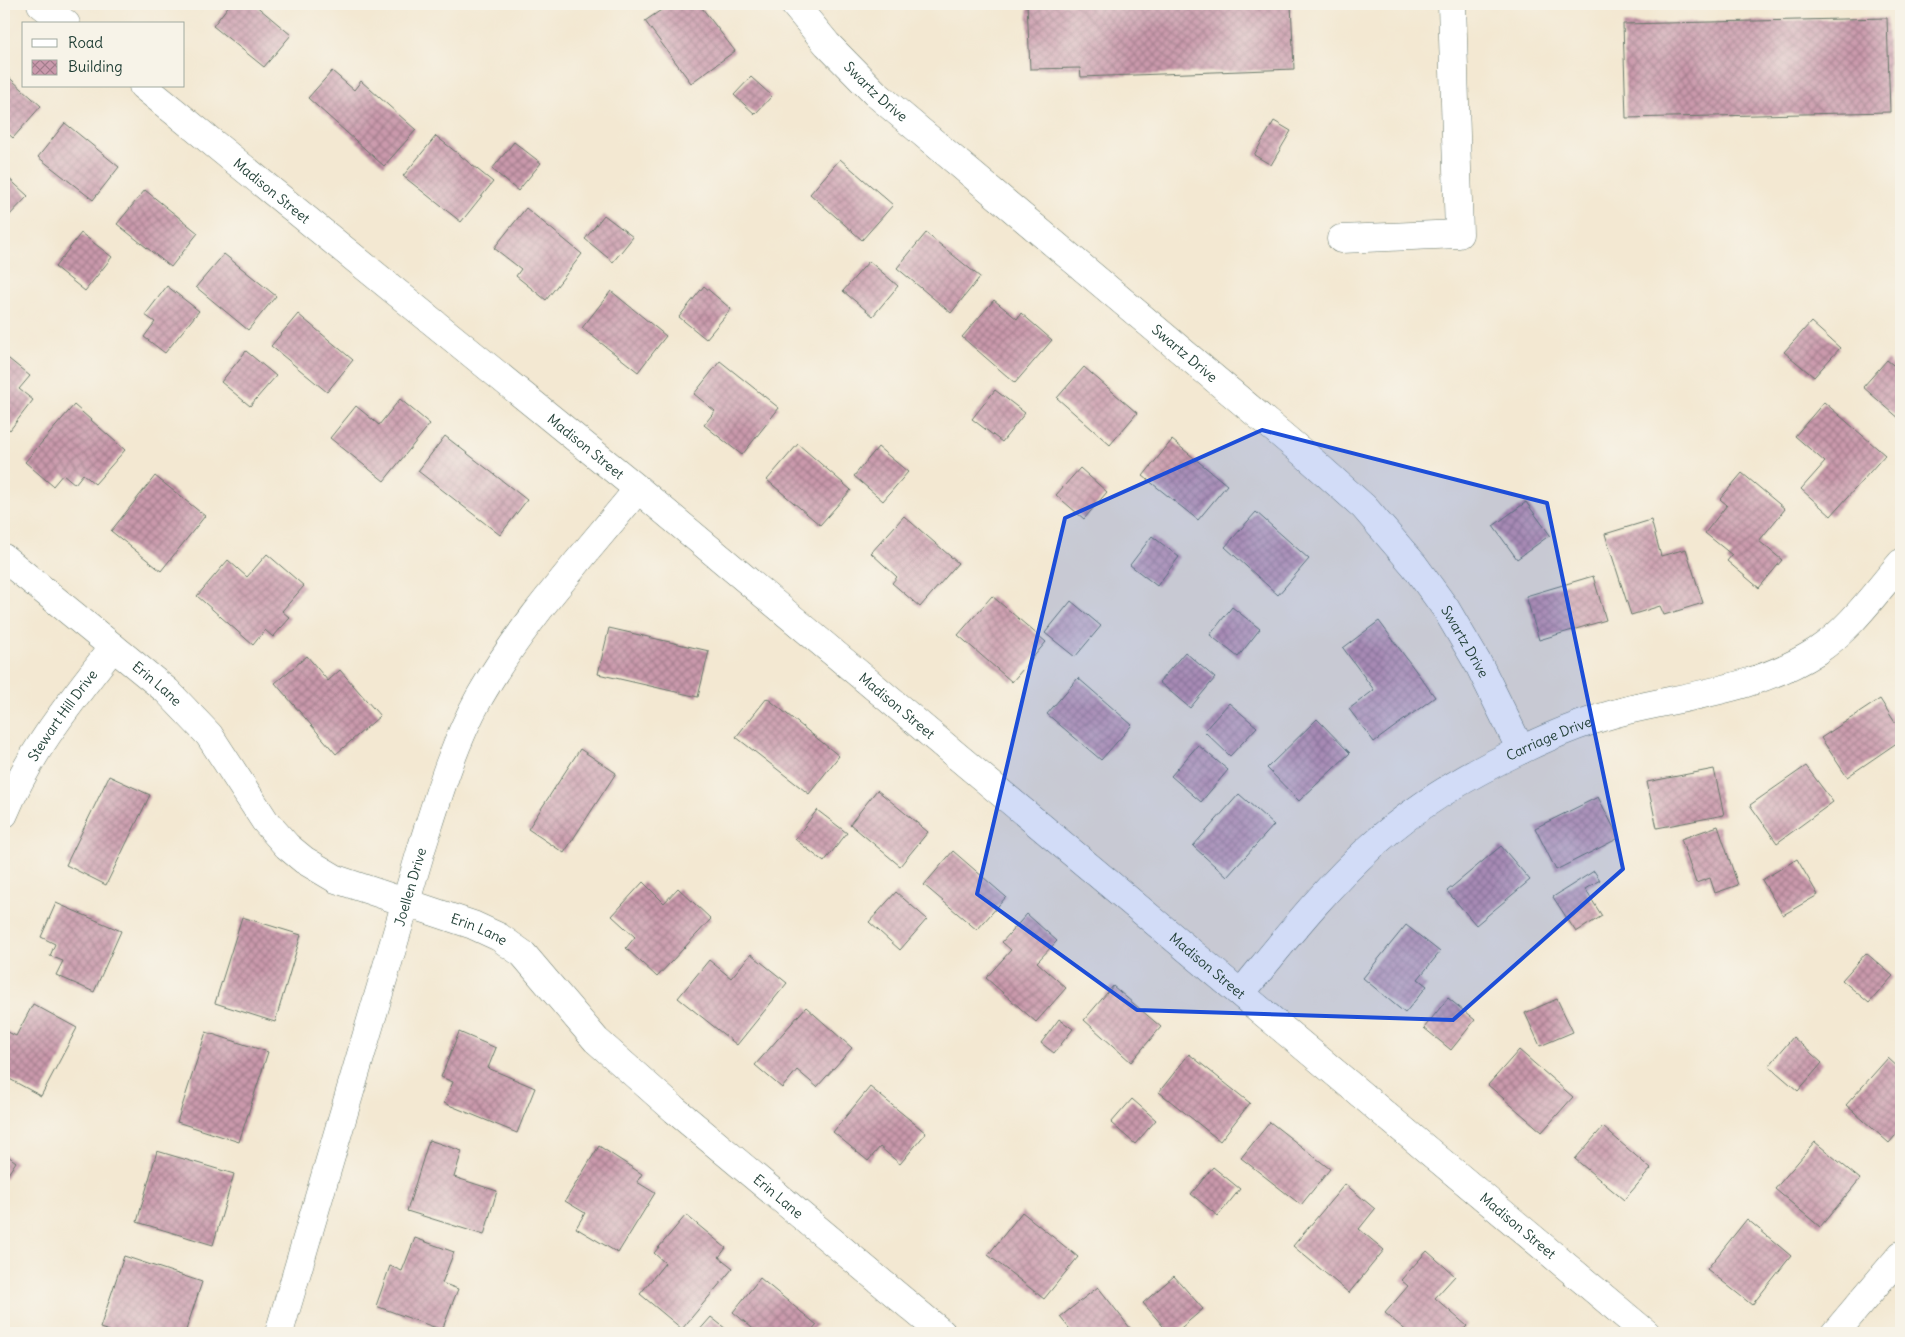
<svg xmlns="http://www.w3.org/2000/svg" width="1905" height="1337" viewBox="0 0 1905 1337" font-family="Delius,sans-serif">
	<defs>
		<pattern id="building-cross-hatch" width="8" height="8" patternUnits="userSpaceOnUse" patternTransform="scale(1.25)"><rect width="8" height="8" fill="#ca99ac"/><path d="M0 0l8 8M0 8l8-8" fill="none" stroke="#a37e8d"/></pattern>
	</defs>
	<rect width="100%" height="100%" fill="#f7f3e8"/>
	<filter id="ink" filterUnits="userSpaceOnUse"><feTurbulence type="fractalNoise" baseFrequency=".02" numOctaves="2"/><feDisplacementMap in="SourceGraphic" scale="10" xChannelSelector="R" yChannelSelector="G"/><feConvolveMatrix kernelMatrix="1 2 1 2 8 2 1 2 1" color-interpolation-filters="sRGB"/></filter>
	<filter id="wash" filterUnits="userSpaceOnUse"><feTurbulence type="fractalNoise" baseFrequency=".0096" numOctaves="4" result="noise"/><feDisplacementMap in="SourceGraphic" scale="20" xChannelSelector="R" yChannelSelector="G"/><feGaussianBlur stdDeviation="1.12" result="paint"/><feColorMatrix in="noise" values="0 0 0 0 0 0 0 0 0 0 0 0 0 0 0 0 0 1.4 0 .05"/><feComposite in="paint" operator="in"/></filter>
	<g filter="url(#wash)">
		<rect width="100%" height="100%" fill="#f3e8d2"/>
		<g id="blocks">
			<g fill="url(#building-cross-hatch)">
				<polygon points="230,4 254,4 291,35 264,67 213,26"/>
				<polygon points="670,4 699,4 735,51 691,83 645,21"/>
				<polygon points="1027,4 1291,4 1294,69 1081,77 1080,68 1030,69"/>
				<polygon points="1887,18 1890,112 1626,118 1623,24"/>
				<polygon points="332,71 354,90 361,81 416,130 384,166 308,98"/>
				<polygon points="4,73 41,106 13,138 4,130"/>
				<polygon points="751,77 772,96 755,114 734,95"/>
				<polygon points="1274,121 1291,131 1271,165 1254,155"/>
				<polygon points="65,123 119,167 93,200 38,157"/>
				<polygon points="436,136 493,182 461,222 403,176"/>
				<polygon points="514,142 541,163 518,191 492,169"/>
				<polygon points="840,159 893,205 862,240 810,194"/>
				<polygon points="4,174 28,196 5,220 4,219"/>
				<polygon points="145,190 198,233 171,267 117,224"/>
				<polygon points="526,208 582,254 546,300 516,276 521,269 494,248"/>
				<polygon points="604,215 633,237 613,262 585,239"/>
				<polygon points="81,233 112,257 85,291 55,267"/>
				<polygon points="926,233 980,277 951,313 897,268"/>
				<polygon points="224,254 276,296 248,330 196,287"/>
				<polygon points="869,261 898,286 873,316 843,291"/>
				<polygon points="167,286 199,311 165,353 144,337 155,322 145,315"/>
				<polygon points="704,286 731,309 706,339 679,317"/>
				<polygon points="611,291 666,336 638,372 582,328"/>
				<polygon points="994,300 1017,319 1021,313 1052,340 1015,383 962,337"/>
				<polygon points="298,314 353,360 327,392 271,346"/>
				<polygon points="1811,322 1840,348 1814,377 1784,352"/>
				<polygon points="246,351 276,376 250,406 221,382"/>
				<polygon points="4,355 30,376 19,389 33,400 10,430 4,425"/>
				<polygon points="1887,360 1898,369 1901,365 1901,420 1863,387"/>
				<polygon points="720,361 779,408 742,455 704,425 715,411 694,394"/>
				<polygon points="1084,367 1137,413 1110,445 1057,398"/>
				<polygon points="995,390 1025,413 1002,442 972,419"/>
				<polygon points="400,399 430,424 384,481 330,438 356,406 379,425"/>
				<polygon points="1824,402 1885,455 1831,516 1801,489 1825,462 1795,436"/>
				<polygon points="74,405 125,450 95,484 83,474 75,484 63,474 53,486 25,462"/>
				<polygon points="445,436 527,500 500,535 418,471"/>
				<polygon points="1172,440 1227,485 1198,520 1143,476"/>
				<polygon points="798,444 851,490 820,525 767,480"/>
				<polygon points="878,447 908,472 883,501 854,476"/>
				<polygon points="1080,468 1107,492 1084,519 1056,495"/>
				<polygon points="1742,473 1785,509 1759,541 1782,560 1759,588 1727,561 1732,555 1705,533 1727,505 1720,499"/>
				<polygon points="155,476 205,516 161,571 111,531"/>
				<polygon points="1526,502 1550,535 1517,559 1493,526"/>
				<polygon points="1256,512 1309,559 1278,595 1225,547"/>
				<polygon points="904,516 958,563 920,607 892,583 897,577 871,553"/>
				<polygon points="1651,520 1661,556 1686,549 1703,603 1664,615 1660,606 1631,615 1605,534"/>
				<polygon points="1152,536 1179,557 1157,586 1130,565"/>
				<polygon points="267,554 304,586 282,611 290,618 273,637 265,630 253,645 197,596 228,560 247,577"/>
				<polygon points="1593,576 1606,620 1539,640 1526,596"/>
				<polygon points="992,596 1046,642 1012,682 958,635"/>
				<polygon points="1071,601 1101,626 1075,657 1045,633"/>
				<polygon points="1232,607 1260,629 1238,657 1210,635"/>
				<polygon points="1379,621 1435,697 1374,742 1349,709 1374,690 1343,648"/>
				<polygon points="609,628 709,651 698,697 598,674"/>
				<polygon points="1185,652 1215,678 1190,708 1159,682"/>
				<polygon points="307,656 328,681 340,670 380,716 336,754 275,683"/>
				<polygon points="1078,678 1132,725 1101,760 1047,714"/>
				<polygon points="767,698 839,756 809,794 736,737"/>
				<polygon points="1880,699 1901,732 1901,740 1847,777 1821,738"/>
				<polygon points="1229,703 1257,727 1230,756 1204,731"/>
				<polygon points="1317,719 1350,753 1299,801 1267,768"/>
				<polygon points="1198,745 1228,770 1201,802 1171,776"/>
				<polygon points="580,749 616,773 564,853 528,829"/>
				<polygon points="1806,766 1833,802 1777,843 1750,805"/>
				<polygon points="1714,769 1724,815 1657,828 1647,782"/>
				<polygon points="109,776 150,795 106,885 66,865"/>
				<polygon points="877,790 928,832 900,866 850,824"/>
				<polygon points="1239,794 1274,825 1227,877 1193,846"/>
				<polygon points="1598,797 1619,838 1556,870 1535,828"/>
				<polygon points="817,810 847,833 824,862 795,839"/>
				<polygon points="1718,826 1738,885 1715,893 1710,878 1696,883 1681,839"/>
				<polygon points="1501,846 1530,880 1476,925 1447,891"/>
				<polygon points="953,851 1006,897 977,930 924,885"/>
				<polygon points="1797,859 1818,895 1783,915 1762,880"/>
				<polygon points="1594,871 1600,880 1585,889 1602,916 1576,932 1553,897"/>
				<polygon points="643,882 664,903 678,888 711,919 657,977 626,948 635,937 612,916"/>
				<polygon points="896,892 927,919 900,950 869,922"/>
				<polygon points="56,903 121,931 94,992 56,975 63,961 50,956 55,944 41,937"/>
				<polygon points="1027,914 1057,941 1037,962 1066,988 1036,1022 986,978 1011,950 1002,942"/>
				<polygon points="242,917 301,935 275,1022 215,1003"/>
				<polygon points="1406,925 1440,952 1418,979 1427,986 1405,1013 1363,978"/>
				<polygon points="1866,953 1893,976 1869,1003 1842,980"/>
				<polygon points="751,954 787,983 737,1045 678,998 709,960 731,978"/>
				<polygon points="1113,986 1161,1027 1131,1062 1084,1020"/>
				<polygon points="1448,998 1475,1020 1451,1050 1424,1028"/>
				<polygon points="1557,999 1573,1032 1540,1046 1525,1013"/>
				<polygon points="33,1004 77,1028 41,1096 4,1076 4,1030 16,1036"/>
				<polygon points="806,1007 852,1048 817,1087 797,1070 782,1088 755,1065"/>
				<polygon points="1059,1019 1073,1029 1054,1053 1041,1043"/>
				<polygon points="206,1032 268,1052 239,1142 177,1122"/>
				<polygon points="459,1032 496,1048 488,1068 535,1088 517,1133 444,1103 453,1082 441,1077"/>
				<polygon points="1793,1037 1822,1063 1798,1091 1769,1066"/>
				<polygon points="1519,1050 1573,1097 1542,1132 1488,1085"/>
				<polygon points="1189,1054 1250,1103 1220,1141 1159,1092"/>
				<polygon points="1888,1058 1901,1070 1901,1129 1889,1143 1846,1105"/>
				<polygon points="870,1087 926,1133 900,1164 880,1147 868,1161 833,1132"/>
				<polygon points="1132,1099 1156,1120 1135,1144 1111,1123"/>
				<polygon points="1270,1122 1330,1169 1301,1205 1241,1158"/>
				<polygon points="1603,1127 1651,1169 1624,1200 1575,1159"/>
				<polygon points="429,1140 462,1151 454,1177 497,1191 484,1235 407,1211"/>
				<polygon points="1815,1142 1860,1179 1820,1227 1775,1189"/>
				<polygon points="599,1146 642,1174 637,1182 655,1193 618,1253 576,1228 585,1213 565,1201"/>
				<polygon points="157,1151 234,1174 213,1245 137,1222"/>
				<polygon points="4,1153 16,1162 4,1180"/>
				<polygon points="1213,1167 1240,1189 1218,1216 1191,1194"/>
				<polygon points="1345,1184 1375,1209 1359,1229 1384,1250 1349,1293 1293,1246"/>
				<polygon points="1022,1212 1078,1257 1044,1299 988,1255"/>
				<polygon points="686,1215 726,1248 719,1257 733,1268 682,1329 640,1294 665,1263 654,1253"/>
				<polygon points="1747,1219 1791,1256 1752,1305 1707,1269"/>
				<polygon points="415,1238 454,1252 442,1283 458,1289 442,1330 376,1306 390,1266 402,1271"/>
				<polygon points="1427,1251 1455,1276 1435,1298 1467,1326 1460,1333 1409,1333 1385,1313 1408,1286 1401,1280"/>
				<polygon points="124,1256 202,1282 185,1333 115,1333 100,1328"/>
				<polygon points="1174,1276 1203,1309 1175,1333 1169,1333 1143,1303"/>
				<polygon points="760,1278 817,1325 810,1333 758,1333 733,1312"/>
				<polygon points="1098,1287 1134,1333 1073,1333 1060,1317"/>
				<polygon points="711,1317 731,1333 697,1333"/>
			</g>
		</g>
	</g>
	<g filter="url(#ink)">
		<use href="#blocks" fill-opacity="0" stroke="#69796b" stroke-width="1"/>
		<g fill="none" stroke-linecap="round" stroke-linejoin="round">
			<g stroke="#69796b" stroke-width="29">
				<g id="minor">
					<polyline points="41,4 66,24"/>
					<path id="s1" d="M794,4l33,40 48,49 434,365 55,49 50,58 32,44 34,58 41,83"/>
					<path id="s2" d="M143,86l495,403 1008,844"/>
					<polyline points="1341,239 1459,234 1452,4"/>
					<path id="s3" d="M4,558l163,133 42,44 56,86 22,25 17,14 32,19 137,46 26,12 24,17 73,86 79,70 267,223"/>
					<path id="s4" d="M4,814c26,-63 68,-114 109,-167"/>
					<path id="s5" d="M1241,993c42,-51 83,-104 133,-149 42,-38 96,-70 147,-94 33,-16 71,-31 107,-40 64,-15 132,-22 189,-59 33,-22 58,-58 84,-88"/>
					<path id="s6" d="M279,1333l143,-486c16,-50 31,-102 57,-149 43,-76 104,-141 159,-209"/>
					<polyline points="1835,1333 1901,1255"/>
				</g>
			</g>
			<use href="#minor" stroke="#fff" stroke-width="28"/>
		</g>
	</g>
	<path fill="#1d4ed8" fill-opacity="0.2" stroke="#1d4ed8" stroke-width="4" stroke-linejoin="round" d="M1262,430l285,73 76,366 -170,151 -316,-10 -160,-116 88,-376z"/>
	<g text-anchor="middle" stroke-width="4" stroke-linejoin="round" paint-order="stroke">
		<g font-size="14" fill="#1f3d34" stroke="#f7f3e8">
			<text dy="5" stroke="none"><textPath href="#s1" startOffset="120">Swartz Drive</textPath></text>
			<text dy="5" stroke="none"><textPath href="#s2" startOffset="166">Madison Street</textPath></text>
			<text dy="5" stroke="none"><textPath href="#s1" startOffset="525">Swartz Drive</textPath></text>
			<text dy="5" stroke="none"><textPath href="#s2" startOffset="571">Madison Street</textPath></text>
			<text dy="5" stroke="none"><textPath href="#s1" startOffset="930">Swartz Drive</textPath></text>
			<text dy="5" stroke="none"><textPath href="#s3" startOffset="198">Erin Lane</textPath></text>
			<text dy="5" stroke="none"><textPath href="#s2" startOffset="976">Madison Street</textPath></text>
			<text dy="5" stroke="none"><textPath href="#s4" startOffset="115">Stewart Hill Drive</textPath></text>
			<text dy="5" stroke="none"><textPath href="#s5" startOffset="405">Carriage Drive</textPath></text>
			<text dy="5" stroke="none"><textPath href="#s6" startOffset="465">Joellen Drive</textPath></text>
			<text dy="5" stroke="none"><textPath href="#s3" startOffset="618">Erin Lane</textPath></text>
			<text dy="5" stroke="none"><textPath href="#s2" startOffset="1381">Madison Street</textPath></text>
			<text dy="5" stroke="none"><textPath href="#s3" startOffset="1022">Erin Lane</textPath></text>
			<text dy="5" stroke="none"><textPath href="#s2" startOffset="1786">Madison Street</textPath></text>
		</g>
	</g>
	<rect width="1905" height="1337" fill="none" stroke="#f7f3e8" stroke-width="20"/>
	<rect x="22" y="22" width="162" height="65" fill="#f7f3e8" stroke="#a1aaa0"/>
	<rect x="32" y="39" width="25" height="8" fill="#ffffff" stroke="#a1aaa0"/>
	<text x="68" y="48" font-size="15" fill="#1f3d34">Road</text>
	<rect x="32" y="60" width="25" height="15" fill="url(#building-cross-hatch)" stroke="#a1aaa0"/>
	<text x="68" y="72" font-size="15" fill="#1f3d34">Building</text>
</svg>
